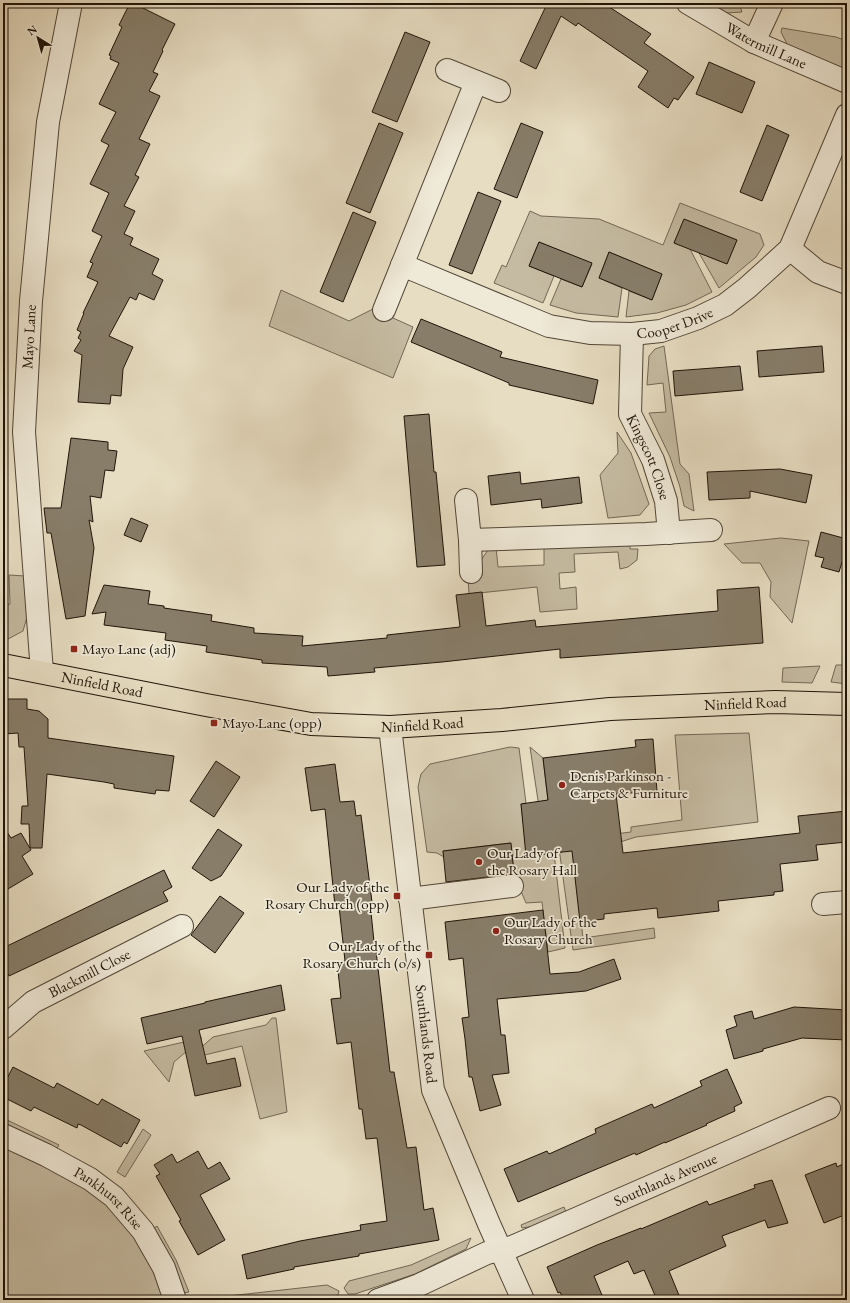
<svg xmlns="http://www.w3.org/2000/svg" width="850" height="1303" viewBox="0 0 850 1303" font-family="'EB Garamond',serif">
	<rect width="100%" height="100%" fill="#e7ddc2"/>
	<filter id="stains"><feTurbulence type="fractalNoise" baseFrequency=".005" numOctaves="4"/><feColorMatrix values="0 0 0 0 .2 0 0 0 0 .09 0 0 0 0 .02 0 0 0 .5 -.17"/></filter>
	<radialGradient id="worn" r=".72"><stop offset=".6" stop-color="#630" stop-opacity="0"/><stop offset="1" stop-color="#630" stop-opacity=".3"/></radialGradient>
	<g fill="#c5bba2" stroke="#726855">
		<polygon points="707,3 733,3 740,6 742,12 727,13"/>
		<polygon points="782,28 836,37 847,41 847,70 788,46 781,32"/>
		<polygon points="680,203 760,234 764,245 756,257 719,288 699,253 727,264 737,240 684,219 674,243 690,249 712,292 686,305 657,313 626,317 629,291 652,300 662,274 609,252 599,278 622,288 618,317 576,313 550,305 561,279 582,287 592,264 539,242 529,266 554,276 543,303 494,283 502,265 506,267 530,211 541,216 599,219 663,245"/>
		<polygon points="281,290 349,321 373,309 413,327 393,378 269,326"/>
		<polygon points="664,346 680,464 689,474 694,511 684,506 680,487 670,457 649,413 666,412 663,383 647,385 649,356 655,349"/>
		<polygon points="617,432 631,453 649,504 640,515 608,518 600,475 618,453"/>
		<polygon points="781,538 809,541 792,623 770,597 771,582 760,563 742,563 724,544"/>
		<polygon points="630,542 630,549 638,549 637,560 628,567 620,569 618,552 574,554 575,572 559,573 560,589 576,587 577,609 540,612 537,587 469,594 468,578 482,576 481,560 488,550 496,547 498,567 544,565 544,544"/>
		<polygon points="9,575 25,576 27,617 23,631 8,639 3,639 3,606 10,604"/>
		<polygon points="836,665 847,665 847,684 831,682"/>
		<polygon points="820,666 812,683 782,682 783,668"/>
		<polygon points="749,733 758,822 636,837 598,849 573,852 583,938 654,928 655,938 573,950 558,841 631,832 631,827 682,820 675,735"/>
		<polygon points="510,747 519,748 526,803 521,804 527,856 546,854 530,747 543,758 565,948 548,952 542,902 526,903 515,877 510,843 443,851 444,857 437,853 427,852 418,787 421,774 430,764"/>
		<polygon points="272,1018 276,1018 287,1112 260,1119 242,1046 188,1059 213,1037 266,1025"/>
		<polygon points="202,1038 174,1062 169,1082 144,1051"/>
		<polygon points="3,1118 59,1145 56,1150 3,1125"/>
		<polygon points="143,1129 151,1135 125,1177 117,1172"/>
		<polygon points="3,1147 5,1147 85,1187 107,1204 123,1221 149,1257 165,1300 3,1300"/>
		<polygon points="564,1207 566,1212 535,1226 522,1228 521,1225"/>
		<polygon points="157,1226 176,1260 189,1292 183,1293 153,1229"/>
		<polygon points="471,1238 466,1249 415,1274 355,1294 348,1294 344,1288 349,1281 411,1265"/>
		<polygon points="327,1285 339,1291 338,1295 329,1300 193,1300"/>
	</g>
	<g fill="#877d69" stroke="#1f1408">
		<polygon points="130,3 133,3 175,24 162,50 163,51 153,72 158,74 149,91 160,96 139,139 150,144 135,175 139,177 124,206 135,211 124,234 133,238 130,245 159,259 152,274 163,280 154,300 139,293 136,300 130,297 109,336 133,347 123,369 121,396 111,395 110,404 78,402 82,355 74,351 81,340 78,338 81,332 77,330 84,313 83,313 98,282 87,277 93,263 90,262 102,236 92,231 109,193 90,184 109,145 101,141 116,112 99,104 119,63 110,59 111,56 109,55 122,27 119,25"/>
		<polygon points="540,3 603,3 651,34 644,43 694,77 678,100 674,98 668,108 638,87 648,71 578,23 576,26 561,16 536,69 520,61 546,6"/>
		<polygon points="405,32 430,42 397,122 372,112"/>
		<polygon points="709,62 755,82 742,113 696,94"/>
		<polygon points="379,123 403,133 370,213 346,203"/>
		<polygon points="521,123 543,132 517,198 494,189"/>
		<polygon points="767,125 789,135 762,201 740,192"/>
		<polygon points="478,192 501,201 472,274 449,265"/>
		<polygon points="353,212 376,222 343,302 320,292"/>
		<polygon points="684,219 737,240 727,264 674,243"/>
		<polygon points="539,242 592,263 582,287 529,266"/>
		<polygon points="609,252 662,274 652,300 599,278"/>
		<polygon points="421,319 502,352 500,357 598,380 593,404 509,385 509,383 411,342"/>
		<polygon points="822,346 824,372 759,377 757,351"/>
		<polygon points="740,366 743,390 675,396 673,371"/>
		<polygon points="429,414 434,472 436,472 445,565 417,567 404,416"/>
		<polygon points="71,438 108,442 108,450 117,451 114,471 105,470 101,498 90,496 93,522 89,520 94,548 85,616 66,619 51,533 47,533 44,508 61,508"/>
		<polygon points="780,469 812,475 806,503 750,491 750,498 709,500 707,472"/>
		<polygon points="520,472 521,484 579,477 582,503 542,508 541,499 491,505 488,476"/>
		<polygon points="131,518 148,525 141,542 124,535"/>
		<polygon points="821,532 847,539 847,563 842,562 839,572 821,567 824,558 815,556"/>
		<polygon points="104,585 150,591 148,604 164,606 164,608 212,615 211,621 254,628 254,633 303,636 302,646 387,638 387,635 460,627 456,595 482,592 486,626 535,620 536,627 718,611 717,590 759,587 763,643 560,658 560,649 442,662 374,668 375,672 328,676 327,667 262,663 262,660 206,652 207,646 165,640 166,633 104,625 106,612 92,614"/>
		<polygon points="3,699 27,699 27,709 39,711 48,719 48,738 174,756 169,791 156,790 155,794 114,788 114,784 104,782 47,774 42,848 30,848 29,824 21,824 22,806 28,806 24,747 19,747 18,733 3,734"/>
		<polygon points="653,739 657,791 616,794 623,853 800,833 798,816 847,811 847,842 816,845 818,860 780,864 783,891 774,892 774,895 718,901 719,911 658,918 657,908 604,914 604,919 580,922 572,851 526,856 521,804 548,800 543,758 636,747 635,740"/>
		<polygon points="216,761 240,777 214,817 190,801"/>
		<polygon points="335,764 340,802 354,801 356,816 361,815 372,902 370,902 374,942 375,942 390,1072 394,1072 407,1148 416,1147 424,1210 433,1208 439,1240 359,1254 359,1256 294,1267 294,1269 247,1279 242,1255 300,1241 361,1230 360,1225 387,1221 377,1138 366,1139 362,1109 359,1109 351,1042 337,1044 331,999 341,998 337,962 345,961 339,906 335,906 325,809 311,811 305,768"/>
		<polygon points="3,826 11,838 21,833 31,850 22,856 33,874 3,892"/>
		<polygon points="218,829 242,845 221,876 211,881 192,868"/>
		<polygon points="511,843 514,874 446,882 443,851"/>
		<polygon points="164,870 172,887 163,892 168,901 9,976 3,963 3,948"/>
		<polygon points="220,896 244,913 215,953 191,935"/>
		<polygon points="543,910 550,974 579,972 614,959 621,979 586,991 497,999 501,1035 505,1035 509,1073 492,1075 501,1105 480,1111 472,1077 469,1077 465,1039 462,1018 469,1017 463,958 449,960 445,922"/>
		<polygon points="281,985 285,1010 199,1030 207,1064 235,1058 241,1086 195,1096 182,1036 147,1044 141,1018 205,1003 205,1002"/>
		<polygon points="794,1007 847,1010 847,1040 802,1038 763,1049 763,1051 734,1059 726,1030 737,1026 734,1016 752,1011 754,1019"/>
		<polygon points="13,1067 54,1088 57,1083 98,1105 102,1099 140,1120 127,1144 124,1142 121,1147 81,1125 78,1124 77,1128 34,1107 31,1111 3,1097 3,1086"/>
		<polygon points="727,1069 742,1103 734,1107 735,1111 706,1124 707,1125 665,1143 665,1142 636,1155 635,1153 518,1202 504,1169 547,1151 549,1154 596,1133 595,1129 652,1104 654,1108 702,1086 700,1081"/>
		<polygon points="198,1151 208,1169 220,1162 230,1179 200,1195 225,1240 198,1255 179,1221 181,1220 156,1176 160,1174 154,1165 172,1154 177,1163"/>
		<polygon points="847,1162 847,1214 824,1223 805,1175 836,1163 837,1167"/>
		<polygon points="772,1180 788,1223 768,1228 765,1220 722,1236 726,1246 669,1271 681,1300 657,1300 644,1270 634,1274 628,1261 594,1276 604,1300 564,1300 560,1292 558,1293 547,1267 597,1245 641,1228 641,1229 707,1201 709,1205 755,1188 754,1185"/>
	</g>
	<g fill="none" stroke-linecap="round" stroke-linejoin="round">
		<g stroke="#514636" stroke-width="24">
			<g id="minor">
				<path id="s1" d="M688,3l66,39 93,40"/>
				<polyline points="754,42 772,3"/>
				<polyline points="447,70 499,91"/>
				<polyline points="790,249 818,272 847,283"/>
				<path id="s2" d="M402,265l147,61 41,7 42,1 29,-3 37,-13 27,-13 22,-17 43,-39 57,-134"/>
				<polyline points="384,310 476,82"/>
				<path id="s3" d="M632,334l-2,80 23,46 13,41 3,32"/>
				<polyline points="466,500 470,540 471,572"/>
				<polyline points="470,540 646,534 711,530"/>
				<path id="s4" d="M42,672l-18,-240 7,-131 17,-179 23,-119"/>
				<path id="s5" d="M390,727l43,363 56,134 34,76"/>
				<polyline points="410,899 512,886"/>
				<polyline points="823,904 847,902"/>
				<path id="s6" d="M3,1028l30,-26 149,-76"/>
				<path id="s7" d="M3,1135l43,20 44,24 24,18 29,34 21,37 11,32"/>
				<path id="s8" d="M378,1300l41,-15 68,-32 25,-6 317,-139"/>
			</g>
		</g>
		<g stroke="#1f1408" stroke-width="24">
			<g id="major">
				<path id="s9" d="M3,665l203,40 105,19 79,3 112,-7 108,-11 165,-7 72,2"/>
			</g>
		</g>
		<use href="#minor" stroke="#efe9d7" stroke-width="22"/>
		<use href="#major" stroke="#e7ddc2" stroke-width="22"/>
	</g>
	<g fill="#8f2418" stroke="#efe9d7" stroke-width="1.5">
		<rect x="70" y="645" width="8" height="8" rx="2"/>
		<rect x="210" y="719" width="8" height="8" rx="2"/>
		<circle cx="562" cy="785" r="4"/>
		<circle cx="479" cy="862" r="4"/>
		<rect x="393" y="892" width="8" height="8" rx="2"/>
		<circle cx="496" cy="931" r="4"/>
		<rect x="425" y="951" width="8" height="8" rx="2"/>
	</g>
	<g text-anchor="middle" stroke-width="3.5" stroke-linejoin="round" paint-order="stroke">
		<g font-size="15" fill="#1f1408" stroke="#efe9d7">
			<text dy="5" stroke="none"><textPath href="#s1" startOffset="89">Watermill Lane</textPath></text>
			<text dy="5" stroke="none"><textPath href="#s2" startOffset="287">Cooper Drive</textPath></text>
			<text dy="5" stroke="none"><textPath href="#s4" startOffset="336">Mayo Lane</textPath></text>
			<text dy="5" stroke="none"><textPath href="#s3" startOffset="127">Kingscott Close</textPath></text>
			<text dy="5" stroke="none"><textPath href="#s9" startOffset="101">Ninfield Road</textPath></text>
			<text dy="5" stroke="none"><textPath href="#s9" startOffset="749">Ninfield Road</textPath></text>
			<text dy="5" stroke="none"><textPath href="#s9" startOffset="425">Ninfield Road</textPath></text>
			<text dy="5" stroke="none"><textPath href="#s6" startOffset="103">Blackmill Close</textPath></text>
			<text dy="5" stroke="none"><textPath href="#s5" startOffset="309">Southlands Road</textPath></text>
			<text dy="5" stroke="none"><textPath href="#s8" startOffset="312">Southlands Avenue</textPath></text>
			<text dy="5" stroke="none"><textPath href="#s7" startOffset="124">Pankhurst Rise</textPath></text>
		</g>
		<g font-size="15" fill="#1f1408" stroke="#efe9d7" text-anchor="start">
			<text x="82" y="654">Mayo Lane (adj)</text>
			<text x="222" y="728">Mayo Lane (opp)</text>
			<text x="570" y="781">Denis Parkinson -<tspan x="570" dy="17">Carpets &amp; Furniture</tspan></text>
			<text x="487" y="858">Our Lady of<tspan x="487" dy="17">the Rosary Hall</tspan></text>
			<text x="389" y="892" text-anchor="end">Our Lady of the<tspan x="389" dy="17">Rosary Church (opp)</tspan></text>
			<text x="504" y="927">Our Lady of the<tspan x="504" dy="17">Rosary Church</tspan></text>
			<text x="421" y="951" text-anchor="end">Our Lady of the<tspan x="421" dy="17">Rosary Church (o/s)</tspan></text>
		</g>
	</g>
	<rect width="850" height="1303" fill="none" stroke="#e7ddc2" stroke-width="16"/>
	<rect x="4" y="4" width="842" height="1295" fill="none" stroke="#1f1408" stroke-width="2"/>
	<rect x="8" y="8" width="834" height="1287" fill="none" stroke="#1f1408"/>
	<g transform="translate(38 38) rotate(323)" stroke="#efe9d7" stroke-width="3" paint-order="stroke">
	<path d="M0-3L7 15L0 10L-7 15Z" fill="#1f1408"/>
	<text y="-6" font-size="11" font-weight="bold" text-anchor="middle" fill="#1f1408">N</text>
	</g>
	<rect width="100%" height="100%" filter="url(#stains)"/>
	<rect width="100%" height="100%" fill="url(#worn)"/>
</svg>
